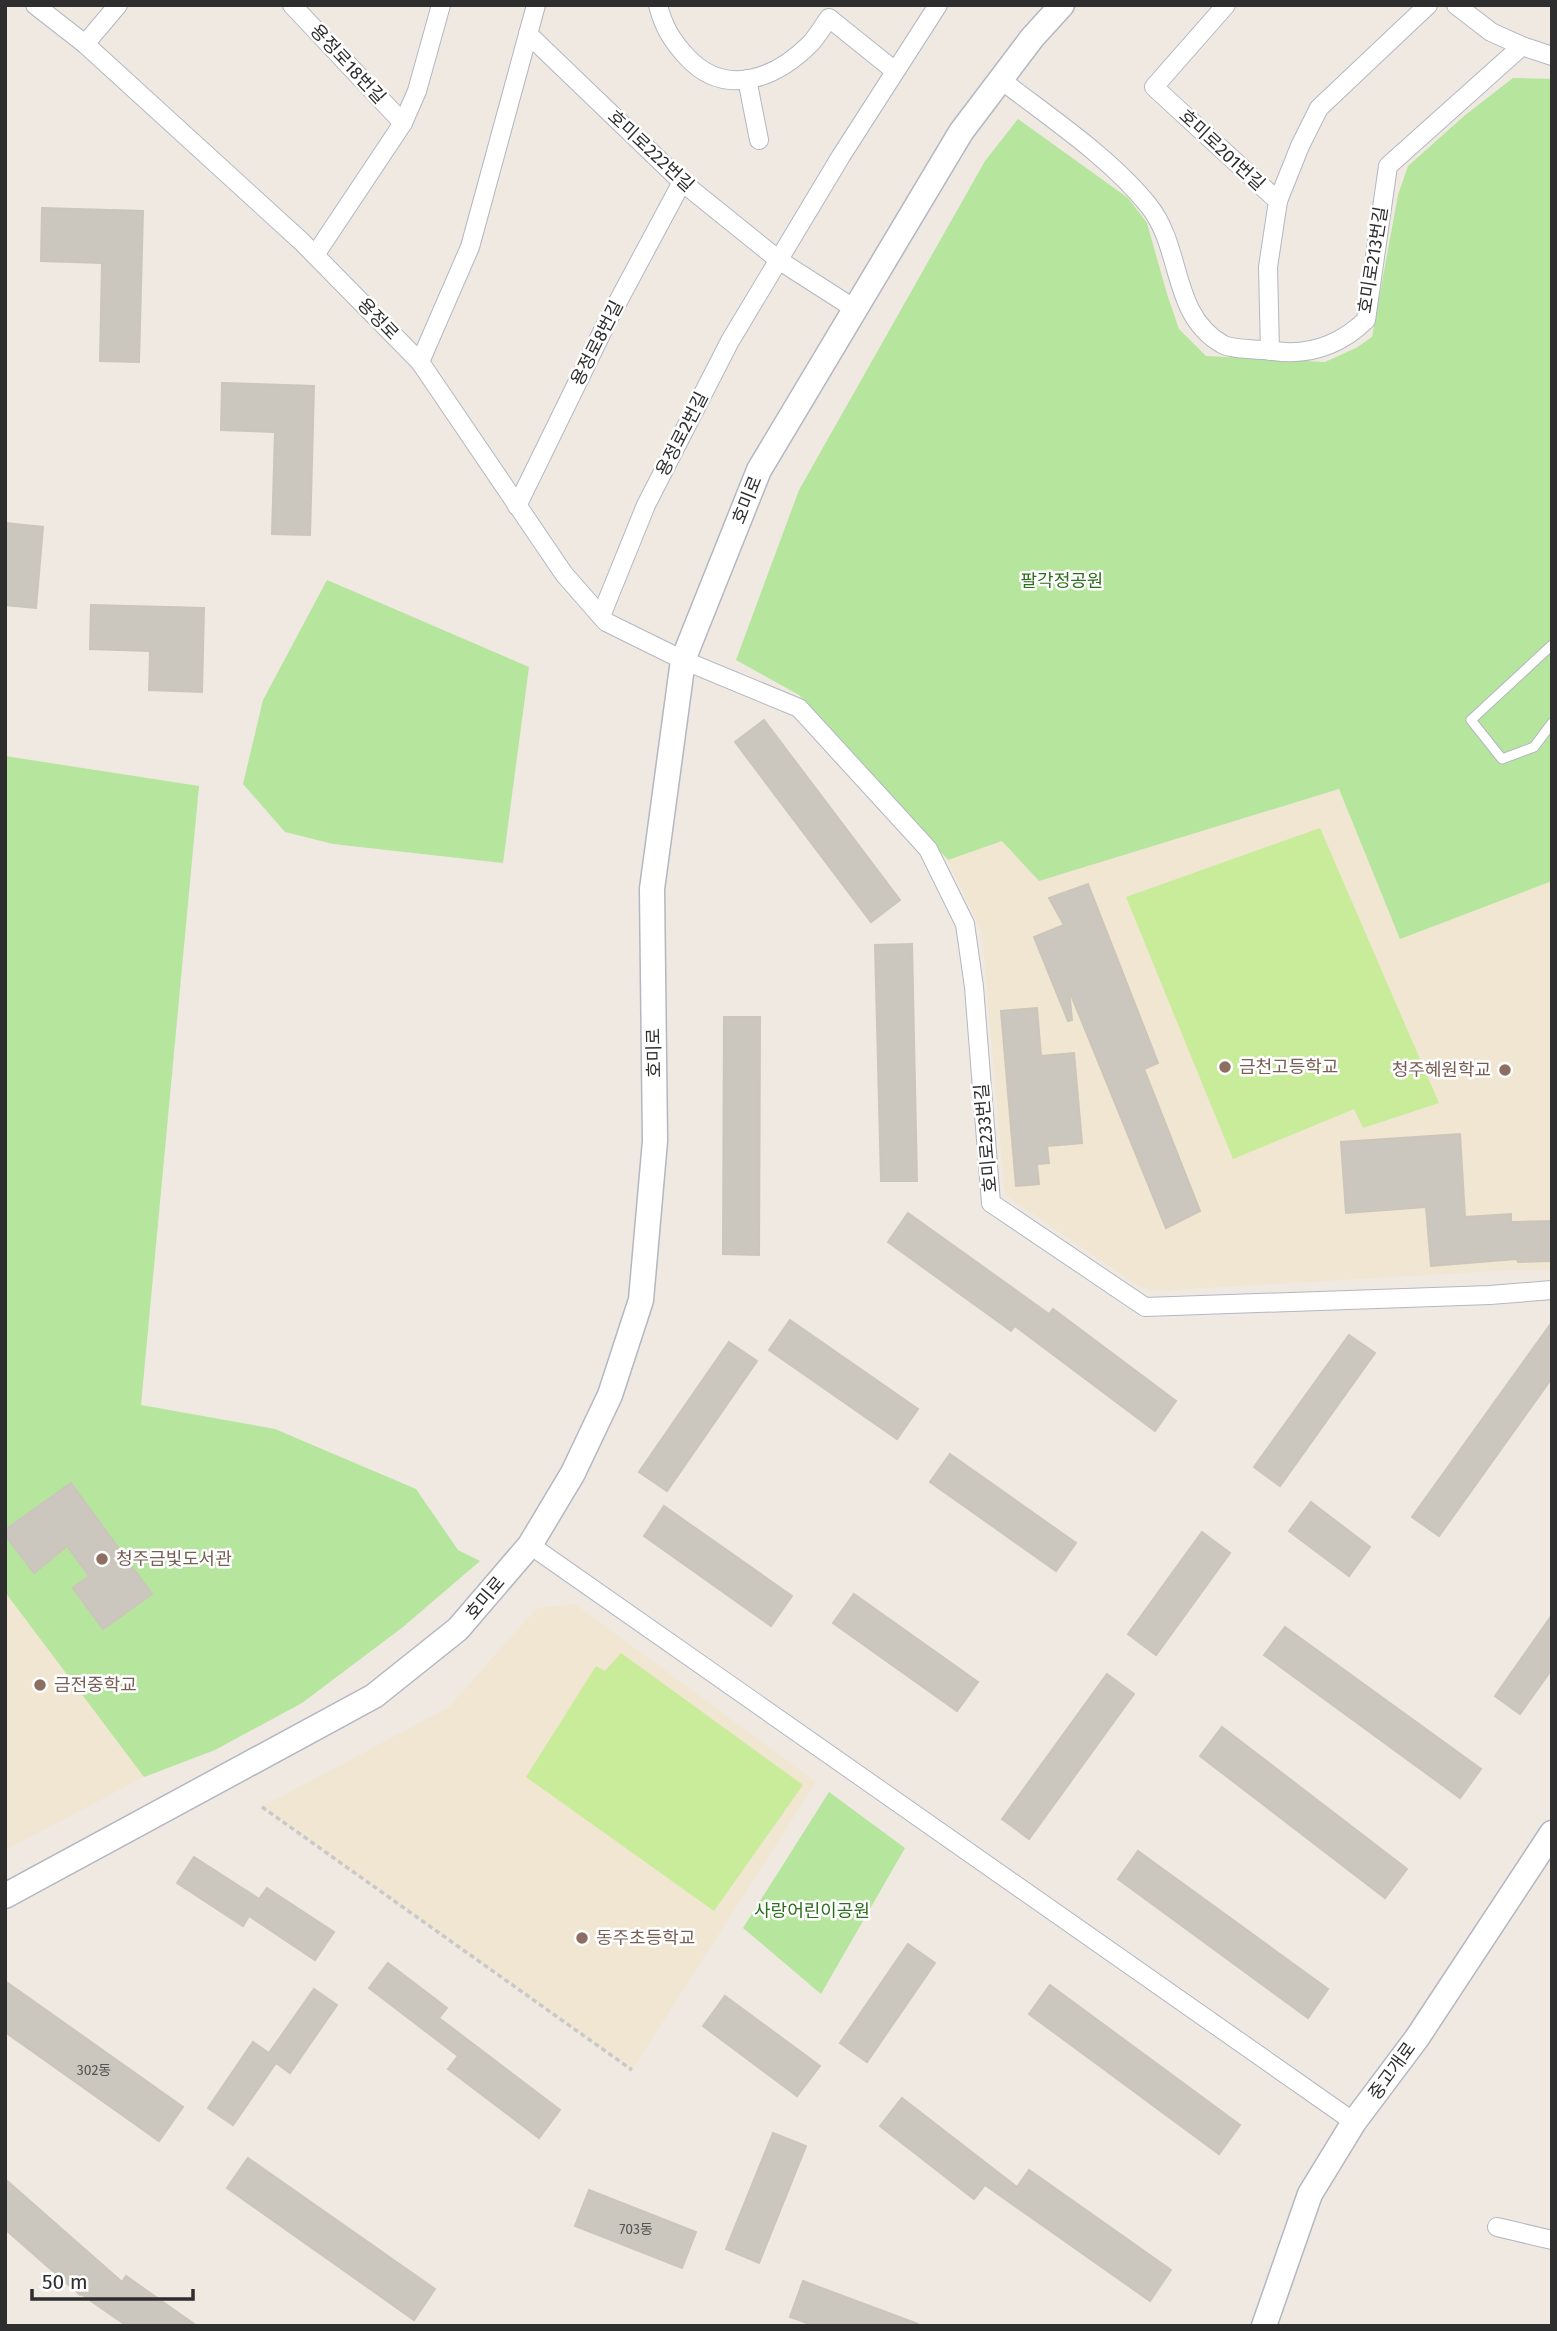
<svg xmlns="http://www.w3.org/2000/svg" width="1557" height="2331" viewBox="0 0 1557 2331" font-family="'Fira Sans','Noto Sans KR',sans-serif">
	<rect width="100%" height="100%" fill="#efe9e1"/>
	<g fill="#f0e6d1">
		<polygon points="1340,789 1400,938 1552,881 1552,1270 1511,1270 1154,1291 1138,1286 1005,1195 982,933 948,860 1002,841 1039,881"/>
		<polygon points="5,1592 144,1777 5,1850"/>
		<polygon points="575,1604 816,1782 632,2070 262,1807 449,1707 536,1609"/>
	</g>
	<g fill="#b6e59e">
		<polygon points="1513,78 1552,79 1552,881 1400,939 1339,789 1039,881 1002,841 948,860 799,695 736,660 799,490 985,161 1018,119 1128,198 1147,223 1167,294 1179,329 1206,356 1325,362 1356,348 1372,337 1398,195 1408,166 1464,116"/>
		<polygon points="327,580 529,667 503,863 333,844 285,832 243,784 263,700"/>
		<polygon points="5,756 199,786 141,1405 275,1429 416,1489 458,1550 480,1561 403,1627 302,1703 215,1750 144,1777 5,1592"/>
		<polygon points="829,1792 905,1848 821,1994 743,1928"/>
	</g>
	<g fill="#c9ec9a">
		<polygon points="1320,828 1439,1103 1363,1128 1354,1109 1233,1159 1126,897"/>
		<polygon points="621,1653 803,1785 714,1911 526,1777 596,1666 605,1671"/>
	</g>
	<g fill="#cbc7bf" stroke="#cbc5ba" stroke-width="2">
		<polygon points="42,208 143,211 139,362 100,361 102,263 41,261"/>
		<polygon points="222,383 314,386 310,535 272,534 275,432 221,430"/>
		<polygon points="5,523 43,527 36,608 5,605"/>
		<polygon points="91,605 204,608 202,692 149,690 150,651 90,649"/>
		<polygon points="764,720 900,900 871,922 735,742"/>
		<polygon points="1088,884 1158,1063 1144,1069 1200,1211 1166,1228 1069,990 1072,1020 1068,1021 1034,937 1064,925 1049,898"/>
		<polygon points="912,944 917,1181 881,1181 875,945"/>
		<polygon points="1037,1008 1041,1056 1074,1053 1082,1143 1047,1146 1049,1163 1037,1164 1039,1184 1016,1186 1001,1011"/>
		<polygon points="724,1017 760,1017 759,1255 723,1254"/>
		<polygon points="1460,1134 1465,1217 1511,1214 1511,1222 1552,1221 1552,1261 1518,1262 1517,1259 1431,1266 1426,1207 1346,1213 1341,1142"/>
		<polygon points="908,1213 1049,1314 1053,1309 1176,1401 1155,1431 1015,1326 1011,1331 888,1242"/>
		<polygon points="790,1320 918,1409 897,1439 769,1350"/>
		<polygon points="1552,1322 1552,1378 1439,1536 1412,1517"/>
		<polygon points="1349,1335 1375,1353 1280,1486 1254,1467"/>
		<polygon points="729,1342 757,1361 667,1491 639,1472"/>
		<polygon points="950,1454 1076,1543 1056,1571 930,1482"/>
		<polygon points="71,1483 152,1594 103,1629 73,1588 89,1576 67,1546 34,1573 5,1535 5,1530"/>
		<polygon points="1311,1502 1370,1547 1349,1576 1289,1531"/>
		<polygon points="664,1506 792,1596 771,1626 644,1536"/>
		<polygon points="1202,1532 1230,1553 1156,1655 1128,1634"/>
		<polygon points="854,1594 978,1682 957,1711 833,1623"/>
		<polygon points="1552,1615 1552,1669 1520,1714 1495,1696"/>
		<polygon points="1285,1627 1481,1769 1460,1798 1264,1655"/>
		<polygon points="1107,1674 1134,1694 1029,1839 1002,1819"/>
		<polygon points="1222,1727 1407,1869 1385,1898 1200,1756"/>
		<polygon points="1138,1851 1328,1989 1308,2018 1118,1879"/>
		<polygon points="194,1857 259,1899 267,1888 334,1932 315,1960 249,1916 243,1926 177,1883"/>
		<polygon points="908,1944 935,1963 867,2062 840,2043"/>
		<polygon points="388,1963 447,2008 439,2018 560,2110 539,2138 448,2069 458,2056 369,1988"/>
		<polygon points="5,1981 183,2107 159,2141 5,2032"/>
		<polygon points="1050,1985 1240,2125 1219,2154 1029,2014"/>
		<polygon points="314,1989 337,2005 290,2073 276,2063 233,2125 208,2108 253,2042 269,2053"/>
		<polygon points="725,1996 820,2066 797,2096 703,2026"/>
		<polygon points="902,2098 1017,2187 1029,2170 1171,2270 1150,2301 985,2185 974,2199 880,2126"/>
		<polygon points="773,2133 806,2146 759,2263 726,2249"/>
		<polygon points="248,2158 435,2289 414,2320 227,2188"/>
		<polygon points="5,2179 122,2282 126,2276 197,2326 127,2326 81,2294 80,2295 5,2229"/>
		<polygon points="589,2190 696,2232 682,2268 575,2226"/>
		<polygon points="803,2281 918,2324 918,2326 815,2326 790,2317"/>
	</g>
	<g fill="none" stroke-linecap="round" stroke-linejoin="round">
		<g stroke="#b4b7c1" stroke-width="11">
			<polyline id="lane" points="1552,645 1471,720 1502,759 1534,747 1552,723"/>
		</g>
		<g stroke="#b4b7c1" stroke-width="20">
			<g id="street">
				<polyline points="35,5 85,44 302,242 420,362 564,574 606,622 683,660 799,708 928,849 965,924 974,987 991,1203 1145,1307 1490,1295 1552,1290"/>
				<polyline points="292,5 403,123"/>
				<path d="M658,5c5,21 14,36 29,52 38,41 88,22 123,-13 7,-7 13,-18 19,-26l66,53"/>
				<polyline points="1226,5 1154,87 1278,201"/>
				<polyline points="1456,5 1491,32 1522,46 1552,56"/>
				<polyline points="528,34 682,182 780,261 855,309"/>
				<polyline points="85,44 118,5"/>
				<polyline points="747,79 759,140"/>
				<path d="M1000,79c49,38 111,79 149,127 34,43 22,109 73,138 10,6 39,5 52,7 36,5 67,-7 92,-31l22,-154 134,-120"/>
				<polyline points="315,255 403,123 417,91 441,5"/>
				<polyline points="1270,351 1268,267 1278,201 1300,146 1319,108 1428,5"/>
				<polyline points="420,362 470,247 536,5"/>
				<polyline points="517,506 607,322 682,182"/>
				<polyline points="601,616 646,505 730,341 841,156 938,5"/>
				<polyline points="530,1545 1354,2122"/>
				<polyline points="1497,2227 1552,2240"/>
			</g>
		</g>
		<g stroke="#b4b7c1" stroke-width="27">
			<g id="secondary">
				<polyline points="5,1896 374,1696 458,1629 530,1545 573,1473 610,1395 641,1300 655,1141 652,889 683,660 759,470 961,132 1032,38 1062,5"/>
				<polyline points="1264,2326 1310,2194 1354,2122 1417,2038 1552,1833"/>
			</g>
		</g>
		<polyline stroke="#c9c9c9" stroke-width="3.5" stroke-dasharray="5 3.5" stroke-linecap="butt" points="262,1807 632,2070"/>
		<use href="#lane" stroke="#fff" stroke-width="9"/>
		<use href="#street" stroke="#fff" stroke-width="18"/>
		<use href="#secondary" stroke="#fff" stroke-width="24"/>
	</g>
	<g fill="#8d6e63" stroke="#fff" stroke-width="2.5">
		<circle cx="1225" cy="1067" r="7"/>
		<circle cx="1505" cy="1070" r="7"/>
		<circle cx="102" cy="1559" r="7"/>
		<circle cx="40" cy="1685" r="7"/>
		<circle cx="582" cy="1938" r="7"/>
	</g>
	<g text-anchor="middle" stroke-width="5" stroke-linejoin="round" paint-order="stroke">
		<g font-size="14" fill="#555452">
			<text x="94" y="2075">302동</text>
			<text x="636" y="2234">703동</text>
		</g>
		<g font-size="18" fill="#2e2e2e" stroke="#fff">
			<text transform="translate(348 64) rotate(47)" y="6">용정로18번길</text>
			<text transform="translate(1222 150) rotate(43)" y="6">호미로201번길</text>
			<text transform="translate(651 151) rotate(43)" y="6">호미로222번길</text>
			<text transform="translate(1373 260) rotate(-81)" y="6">호미로213번길</text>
			<text transform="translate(378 319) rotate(46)" y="6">용정로</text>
			<text transform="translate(597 343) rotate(-63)" y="6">용정로8번길</text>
			<text transform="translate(682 434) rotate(-63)" y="6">용정로2번길</text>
			<text transform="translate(747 500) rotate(-68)" y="6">호미로</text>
			<text transform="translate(654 1053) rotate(-91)" y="6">호미로</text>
			<text transform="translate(986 1138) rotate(-95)" y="6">호미로233번길</text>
			<text transform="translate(485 1598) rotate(-50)" y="6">호미로</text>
			<text transform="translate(1392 2071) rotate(-54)" y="6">중고개로</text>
		</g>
		<g font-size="18" fill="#2c6e1b" stroke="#fff">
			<text x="1062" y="587">팔각정공원</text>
			<text x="812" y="1917">사랑어린이공원</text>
		</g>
		<g font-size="18" fill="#785e54" stroke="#fff" text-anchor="start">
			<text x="1239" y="1073">금천고등학교</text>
			<text x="1491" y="1076" text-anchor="end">청주혜원학교</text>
			<text x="116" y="1565">청주금빛도서관</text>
			<text x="54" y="1691">금전중학교</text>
			<text x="596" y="1944">동주초등학교</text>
		</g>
	</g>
	<rect width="1557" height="2331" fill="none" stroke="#2e2e2e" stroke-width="14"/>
	<path d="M32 2289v10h161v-10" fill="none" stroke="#2e2e2e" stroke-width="3.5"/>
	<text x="42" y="2289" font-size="21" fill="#2e2e2e" stroke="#ffffff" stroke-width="5" paint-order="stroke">50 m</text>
</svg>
